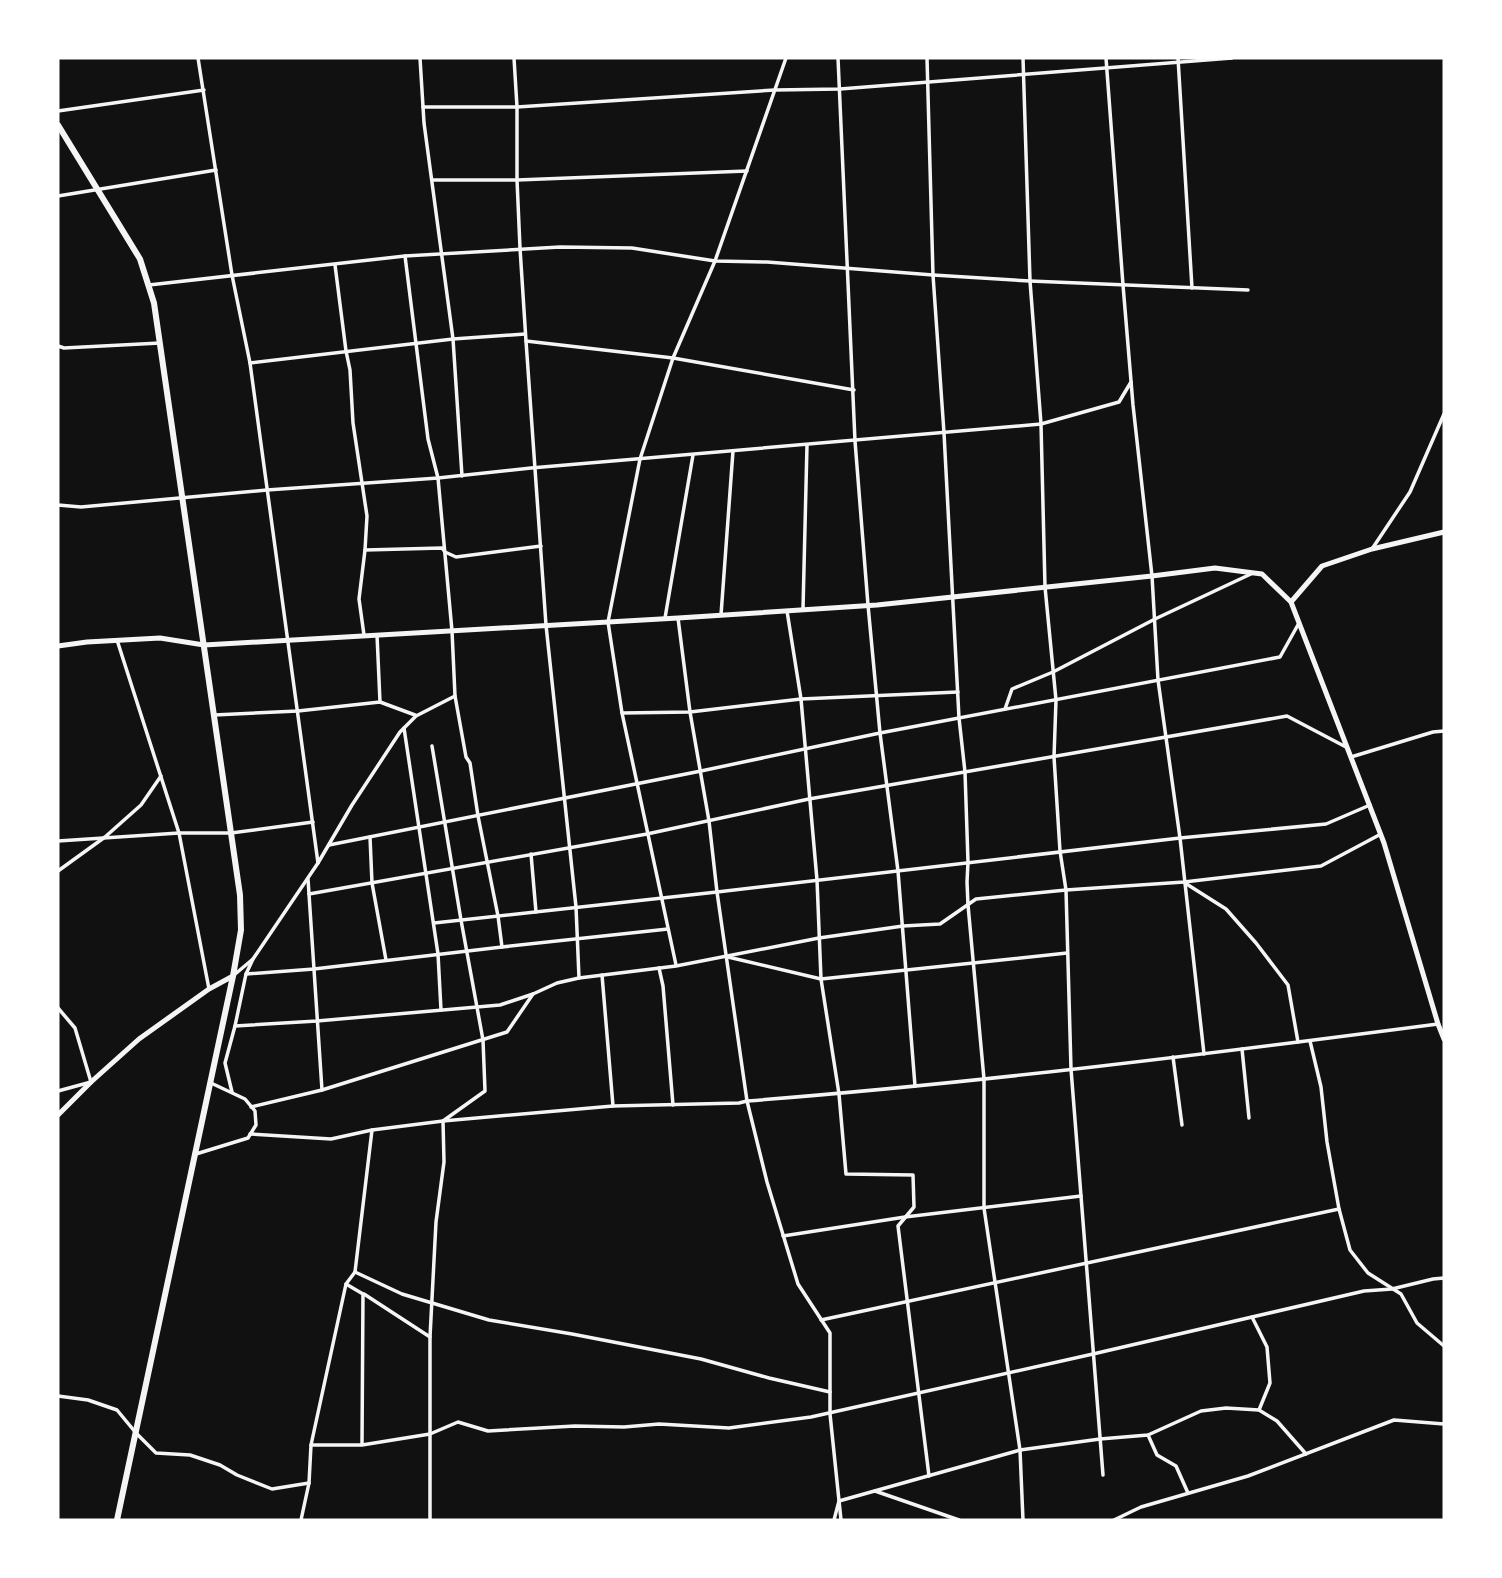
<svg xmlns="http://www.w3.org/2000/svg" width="1502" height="1578" viewBox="0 0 1502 1578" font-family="'Titillium Web',sans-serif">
	<rect width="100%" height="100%" fill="#111"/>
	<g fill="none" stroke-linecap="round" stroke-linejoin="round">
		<g stroke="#f5f5f5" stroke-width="3.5">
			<polyline points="198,58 232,275 250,363 318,863"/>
			<polyline points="420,58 424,123 453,339 462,476"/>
			<polyline points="514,58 517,107 517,180 520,248 526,341 546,625 576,907 579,978"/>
			<polyline points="838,58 855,441 868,605 880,733 898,871 915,1086"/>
			<polyline points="927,58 933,275 944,433 959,718 965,772 968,862 967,882 968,905 984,1079 984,1208 1020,1450 1023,1520"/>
			<polyline points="1023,58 1030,281 1041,424 1045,587 1056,700 1054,757 1060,851 1066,890 1071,1069 1103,1475"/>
			<polyline points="1106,58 1123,285 1133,405 1152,576 1158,680 1180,838 1204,1054"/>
			<polyline points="1178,58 1192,288"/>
			<polyline points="423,107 517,107 775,90 840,89 1232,58"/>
			<polyline points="58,111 204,90"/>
			<polyline points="432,180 517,180 747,171"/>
			<polyline points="58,196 216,170"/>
			<polyline points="335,265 346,351 350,370 353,423 367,516 365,550 359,599 364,635"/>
			<polyline points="149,285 405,256 560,247 632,248 715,261 767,262 933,275 1030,281 1248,290"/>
			<polyline points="526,341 673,358 854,390"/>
			<polyline points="58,346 64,348 160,343"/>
			<polyline points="250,363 453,339 525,334"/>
			<polyline points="58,505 81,507 267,490 438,478 531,468 1041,424 1119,402 1131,382"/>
			<polyline points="1372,549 1410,492 1444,414"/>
			<polyline points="365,550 442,548 445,552 456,557 541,546"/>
			<polyline points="803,609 807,445"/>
			<polyline points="787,611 801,699 817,880 821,979 839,1094 846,1174 913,1175 914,1207 898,1226 929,1476"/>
			<polyline points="721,615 733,451"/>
			<polyline points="665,618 693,455"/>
			<polyline points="678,618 690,712 709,821 717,892 747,1101 767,1182 798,1284 830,1333 830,1414 841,1520"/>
			<polyline points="377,635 380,702"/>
			<polyline points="117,640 179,833 209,989"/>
			<polyline points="1005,709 1012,689 1053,672 1155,619 1253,573"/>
			<polyline points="622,713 690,712 801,699 958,692"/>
			<polyline points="214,715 298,711 380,702 415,715"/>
			<polyline points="404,728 438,954 441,1010"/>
			<polyline points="1351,757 1433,732 1444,731"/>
			<polyline points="370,837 372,883 386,960"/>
			<polyline points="58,841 179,833 231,833 313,822"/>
			<polyline points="329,845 701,771 880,733 1280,657 1299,623"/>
			<polyline points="531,854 536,912"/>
			<polyline points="58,871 105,837 141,805 161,776"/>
			<polyline points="308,879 322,1090"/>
			<polyline points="1185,883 1226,909 1256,943 1288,985 1298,1042"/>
			<polyline points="309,894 647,834 809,799 1287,716 1346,747"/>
			<polyline points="434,923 717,892 1180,838 1326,824 1370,805"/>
			<polyline points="502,947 668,929"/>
			<polyline points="728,957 821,979 1067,953"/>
			<polyline points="253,959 246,974 314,969 502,947 498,916 478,816 470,763 466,757 455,696 452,631 438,478 428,439 405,256"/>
			<polyline points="676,965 622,713 608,622 640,459 673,358 715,261 786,58"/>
			<polyline points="659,968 663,986 673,1105"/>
			<polyline points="246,974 235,1026 317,1021 500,1005 533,994 557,983 579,978 676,966 819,938 903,926 940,924 976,899 1066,890 1184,882 1321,866 1381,834"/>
			<polyline points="234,975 253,959 318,863 352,805 400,732 416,716 455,696"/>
			<polyline points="602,975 613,1106"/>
			<polyline points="58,1008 75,1028 91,1082 58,1091"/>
			<polyline points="1310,1041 1321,1087 1327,1142 1339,1209 1350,1250 1368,1273 1401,1294 1417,1323 1444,1346"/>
			<polyline points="1242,1049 1249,1118"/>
			<polyline points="1173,1057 1182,1125"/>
			<polyline points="232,1092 225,1063 235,1026"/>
			<polyline points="251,1107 322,1090 507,1032 533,994"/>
			<path d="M250,1134l81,5 41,-9 71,-9 170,-15 126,-3 8,-2c231,-18 461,-47 691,-77"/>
			<polyline points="196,1154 248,1138 256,1125 255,1111 245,1099 211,1083"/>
			<polyline points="783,1236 905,1217 1081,1196"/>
			<polyline points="355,1272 402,1294 489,1320 572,1334 701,1359 769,1378 830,1392"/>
			<polyline points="346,1284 363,1294 362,1444"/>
			<polyline points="364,1294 430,1337"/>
			<polyline points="1252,1317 1267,1347 1270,1383 1259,1410"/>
			<polyline points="821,1320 1339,1209"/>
			<polyline points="58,1396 88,1400 117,1410 136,1433 156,1453 190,1455 220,1465 237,1475 272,1489 309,1483"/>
			<polyline points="1148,1435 1157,1455 1176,1466 1188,1493"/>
			<polyline points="311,1445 362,1445 430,1434 458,1422 488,1431 575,1426 624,1427 659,1424 729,1428 811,1417 1093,1354 1364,1291 1392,1289 1433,1279 1444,1278"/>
			<polyline points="875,1491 959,1520"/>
			<polyline points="301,1520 309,1483 311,1445 346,1284 355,1272 372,1130"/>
			<polyline points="430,1520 430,1337 436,1222 444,1162 443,1121 485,1091 483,1040 461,920 432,746"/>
			<polyline points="834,1520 839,1501 1020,1450 1100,1439 1148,1435 1201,1411 1226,1408 1259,1410 1277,1421 1306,1454"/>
			<polyline points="1114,1520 1141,1507 1248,1476 1394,1420 1444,1424"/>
		</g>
		<g stroke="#f5f5f5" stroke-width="5">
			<polyline points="1291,602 1322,566 1372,549 1444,532"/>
			<polyline points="58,646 87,642 160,638 204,645 678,618 877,605 1152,576 1215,568 1262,574 1291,602 1384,843 1438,1024 1444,1039"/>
			<polyline points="91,1082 139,1039 209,989 233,976"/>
		</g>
		<polyline stroke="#f5f5f5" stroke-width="5" points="58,1115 91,1082"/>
		<polyline stroke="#f5f5f5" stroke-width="6" points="58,125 140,259 154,303 240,895 241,930 233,976 117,1520"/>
	</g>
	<rect width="1502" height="1578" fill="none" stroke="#ffffff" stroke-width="119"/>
</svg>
